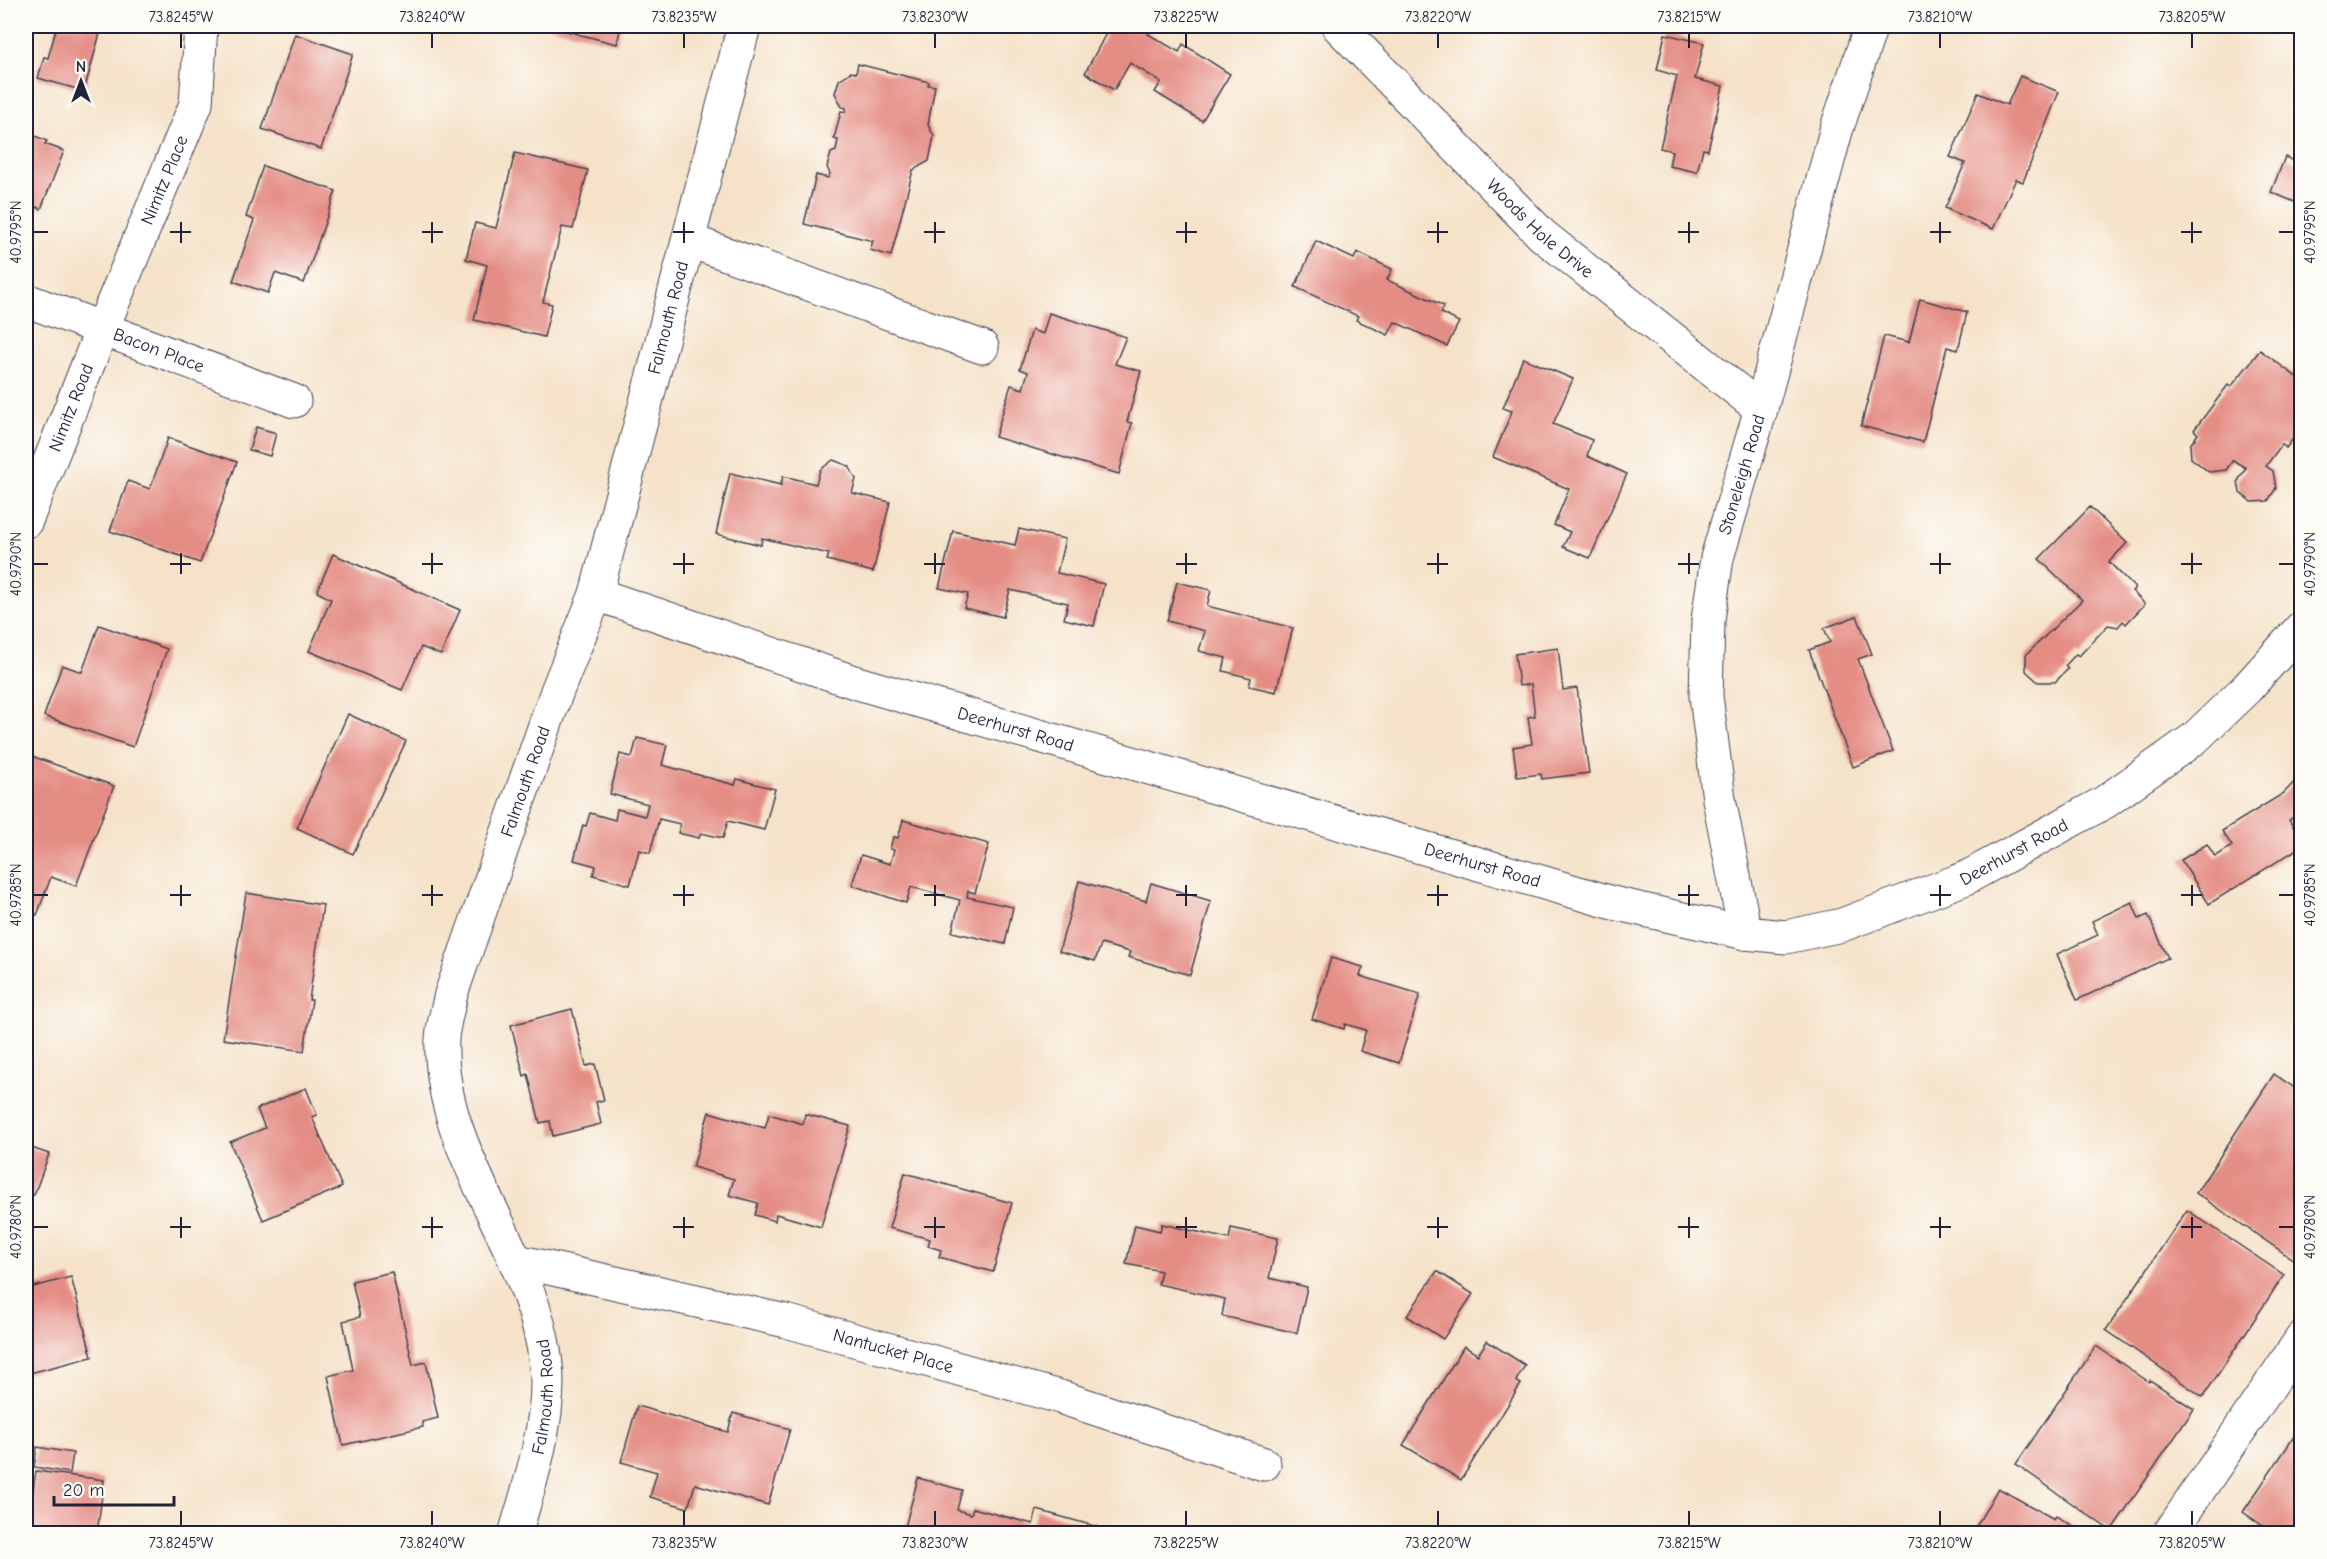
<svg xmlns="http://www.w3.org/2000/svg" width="2327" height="1559" viewBox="0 0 2327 1559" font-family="'Comic Neue',sans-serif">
	<rect width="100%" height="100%" fill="#fdfcf7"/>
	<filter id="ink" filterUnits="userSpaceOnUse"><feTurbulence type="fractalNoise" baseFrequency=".0167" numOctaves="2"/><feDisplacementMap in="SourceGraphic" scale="12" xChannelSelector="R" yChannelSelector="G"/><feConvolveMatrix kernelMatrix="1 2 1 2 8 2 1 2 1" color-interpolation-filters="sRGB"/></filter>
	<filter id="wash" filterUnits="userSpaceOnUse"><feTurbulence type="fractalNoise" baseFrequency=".008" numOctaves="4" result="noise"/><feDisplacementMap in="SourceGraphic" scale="24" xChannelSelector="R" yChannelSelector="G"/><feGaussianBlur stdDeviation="1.35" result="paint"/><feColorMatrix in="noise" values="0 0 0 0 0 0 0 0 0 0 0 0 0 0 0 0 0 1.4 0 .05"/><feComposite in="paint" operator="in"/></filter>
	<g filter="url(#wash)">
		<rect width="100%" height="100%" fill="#f5e2c9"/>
		<g id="blocks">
			<g fill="#e48d84">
				<polygon points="57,26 102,26 84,91 38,78 44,57 48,58"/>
				<polygon points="546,26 621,26 617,44"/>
				<polygon points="1110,26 1153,26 1148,34 1179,52 1183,44 1230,74 1202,121 1155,92 1161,82 1130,63 1114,90 1085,73"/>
				<polygon points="295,34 353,54 321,149 262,129"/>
				<polygon points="1665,34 1704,43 1695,79 1723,86 1708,150 1703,149 1697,172 1669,166 1672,151 1660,148 1677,76 1657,70"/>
				<polygon points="858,64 929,82 928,85 935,86 928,125 934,136 929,161 913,170 891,256 870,250 873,241 804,224 816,175 828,178 830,174 827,167 831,153 836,151 838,140 834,139 841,111 845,112 846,108 842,107 835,93 839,80 851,72 856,73"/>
				<polygon points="2020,76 2059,92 2023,182 2016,179 1993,229 1945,208 1965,163 1950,157 1978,93 2007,105"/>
				<polygon points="26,132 47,141 45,144 64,151 41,209 26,203"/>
				<polygon points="515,153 588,170 573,229 562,227 543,302 552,304 544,337 474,320 487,265 466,259 475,223 496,228"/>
				<polygon points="2285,157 2302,164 2302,205 2271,192"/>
				<polygon points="263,166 336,191 304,283 275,273 268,293 233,281 254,220 246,217"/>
				<polygon points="1316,241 1354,259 1357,252 1392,269 1387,280 1444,306 1441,313 1459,322 1447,346 1395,322 1388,335 1356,320 1358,316 1295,287"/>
				<polygon points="1920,299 1967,312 1958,350 1947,347 1923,442 1861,426 1884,336 1909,342"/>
				<polygon points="1049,313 1126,337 1115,364 1141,371 1127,422 1132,423 1119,474 995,437 1011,385 1023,389 1028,372 1020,369 1032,330 1043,334"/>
				<polygon points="2260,350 2302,381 2302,427 2286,448 2282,444 2266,466 2273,471 2276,488 2268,501 2252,502 2240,493 2238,481 2246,468 2233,460 2226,470 2209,472 2191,458 2190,445 2198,434 2194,430 2228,385 2231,387"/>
				<polygon points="1523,358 1573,379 1553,424 1592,440 1587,456 1627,474 1590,558 1563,547 1570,532 1554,525 1569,489 1493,457 1512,411 1503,408"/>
				<polygon points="256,427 276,433 270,456 249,450"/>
				<polygon points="168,438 237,462 200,563 110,531 128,481 150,489"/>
				<polygon points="833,460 849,466 856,479 852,493 890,502 873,572 827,560 829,554 762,538 761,545 716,534 730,473 781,485 783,476 816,484 820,470"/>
				<polygon points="2090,507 2127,543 2109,562 2135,588 2132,591 2145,604 2126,624 2123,621 2118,627 2108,625 2079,656 2076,654 2065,666 2068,669 2055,682 2038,682 2026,671 2026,655 2082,600 2039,559"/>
				<polygon points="1019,529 1065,539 1057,573 1104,584 1094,626 1064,619 1068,603 1010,590 1003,617 964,608 968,594 939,588 953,531 1015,545"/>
				<polygon points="333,554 460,610 441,655 421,647 402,690 309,651 331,599 317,592"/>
				<polygon points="1177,582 1211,590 1207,606 1293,628 1276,692 1249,686 1251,678 1223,671 1226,658 1199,651 1205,631 1167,621"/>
				<polygon points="1857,616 1872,654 1858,659 1893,751 1853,767 1809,650 1830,642 1824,628"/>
				<polygon points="99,625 167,649 133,747 44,716 62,665 82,672"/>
				<polygon points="1558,648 1563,690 1577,688 1589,773 1542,779 1541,774 1517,777 1513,747 1532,744 1528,717 1535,716 1531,684 1519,686 1515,654"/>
				<polygon points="348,714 406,741 353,854 297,828"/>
				<polygon points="637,738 667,745 662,765 735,785 737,779 775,789 764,830 728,821 723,838 701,833 699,838 678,833 680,824 659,819 650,853 639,850 630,885 593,875 596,866 574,860 583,825 586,826 590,813 615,820 617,809 645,816 648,804 610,794 620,754 632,757"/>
				<polygon points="29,755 114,786 76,886 51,877 37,915 26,911 26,765"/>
				<polygon points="2302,774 2302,812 2289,820 2302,841 2302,846 2209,904 2181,860 2207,844 2215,857 2232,846 2222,831 2284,793"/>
				<polygon points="903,820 989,844 975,893 968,891 967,897 1013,907 1005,944 952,932 960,900 911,887 906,903 852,885 861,855 890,864 894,850 890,849 893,837 898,838"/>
				<polygon points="1079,881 1146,901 1151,883 1211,901 1190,975 1128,957 1130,952 1101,944 1095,961 1059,951"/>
				<polygon points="246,893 323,905 309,1000 312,1000 304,1051 223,1039"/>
				<polygon points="2132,902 2139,919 2148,915 2168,958 2077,1000 2057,954 2098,935 2092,921"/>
				<polygon points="1331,958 1363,967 1360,976 1420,994 1399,1063 1360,1051 1366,1030 1345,1024 1344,1029 1312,1019"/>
				<polygon points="572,1009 586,1066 595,1064 604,1100 596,1102 601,1124 553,1136 550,1121 540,1123 528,1074 524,1076 511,1025"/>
				<polygon points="2274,1074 2302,1093 2302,1248 2294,1260 2196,1193"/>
				<polygon points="306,1088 317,1115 312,1117 342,1187 263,1220 230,1142 265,1128 257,1109"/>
				<polygon points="709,1112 765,1128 769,1114 803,1124 805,1114 850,1126 821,1227 776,1214 775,1221 755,1215 758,1203 729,1195 734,1179 693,1167"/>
				<polygon points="26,1146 49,1154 34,1195 26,1193"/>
				<polygon points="905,1173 1012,1203 993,1272 939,1257 941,1250 928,1246 930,1239 889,1228"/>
				<polygon points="2187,1210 2284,1275 2203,1397 2106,1330"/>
				<polygon points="1162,1224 1229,1239 1231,1228 1278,1238 1269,1278 1307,1287 1297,1333 1222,1316 1225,1299 1158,1284 1161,1271 1126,1264 1135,1225 1160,1231"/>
				<polygon points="1437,1271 1473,1294 1443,1339 1407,1316"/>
				<polygon points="392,1272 413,1365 426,1362 438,1418 422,1422 423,1427 343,1445 328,1376 353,1370 343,1321 360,1317 352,1281"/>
				<polygon points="71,1277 92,1357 26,1374 26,1289"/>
				<polygon points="1487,1341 1525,1365 1516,1381 1521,1384 1461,1480 1403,1445 1464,1346 1478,1355"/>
				<polygon points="2096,1346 2149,1382 2150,1380 2194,1409 2111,1531 2016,1464"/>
				<polygon points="637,1406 728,1432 733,1413 790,1429 768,1505 695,1484 688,1508 650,1497 657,1472 621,1462"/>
				<polygon points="2302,1425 2302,1534 2275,1534 2243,1512"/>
				<polygon points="37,1447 73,1453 70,1473 34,1467"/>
				<polygon points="36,1471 104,1480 97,1534 26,1534 26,1510 30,1511"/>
				<polygon points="918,1478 962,1490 957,1510 971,1514 973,1508 1033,1524 1037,1510 1098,1527 1097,1534 940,1534 926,1530 925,1534 912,1534 904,1531"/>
				<polygon points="1998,1488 2054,1519 2056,1516 2087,1534 1972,1534"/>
			</g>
		</g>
	</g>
	<g filter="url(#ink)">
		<use href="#blocks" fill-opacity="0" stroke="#423f50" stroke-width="1.5"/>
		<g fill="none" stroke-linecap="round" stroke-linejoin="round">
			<g stroke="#423f50" stroke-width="35">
				<g id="minor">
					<path id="s1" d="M1338,26l204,209 219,174"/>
					<polyline points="688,240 982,347"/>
					<path id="s2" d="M26,300l268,101"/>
					<path id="s3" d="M26,521l76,-192 94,-225 5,-78"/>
					<path id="s4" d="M596,594l258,88 759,221 132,30 41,4 56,-12 124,-47 139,-76 90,-64 52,-50 55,-61"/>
					<path id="s5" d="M1745,933l-26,-134 -13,-103 2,-76 9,-62 44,-149 75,-278 35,-105"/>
					<path id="s6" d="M517,1261l269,60 274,76 204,67"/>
					<path id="s7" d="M515,1534c15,-49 37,-119 31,-169 -12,-115 -109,-211 -104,-326 1,-15 6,-30 9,-45l106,-303 39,-97 148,-568"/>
					<polyline points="2169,1534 2302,1338"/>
				</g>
			</g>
			<use href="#minor" stroke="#fff" stroke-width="33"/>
		</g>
	</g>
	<path fill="none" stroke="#22223b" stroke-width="2" d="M181,33v15M432,33v15M684,33v15M935,33v15M1186,33v15M1438,33v15M1689,33v15M1940,33v15M2192,33v15M181,222v21M432,222v21M684,222v21M935,222v21M1186,222v21M1438,222v21M1689,222v21M1940,222v21M2192,222v21M33,232h15M170,232h21M422,232h21M673,232h21M924,232h21M1176,232h21M1427,232h21M1678,232h21M1930,232h21M2181,232h21M2279,232h15M181,553v21M432,553v21M684,553v21M935,553v21M1186,553v21M1438,553v21M1689,553v21M1940,553v21M2192,553v21M33,564h15M170,564h21M422,564h21M673,564h21M924,564h21M1176,564h21M1427,564h21M1678,564h21M1930,564h21M2181,564h21M2279,564h15M181,885v21M432,885v21M684,885v21M935,885v21M1186,885v21M1438,885v21M1689,885v21M1940,885v21M2192,885v21M33,895h15M170,895h21M422,895h21M673,895h21M924,895h21M1176,895h21M1427,895h21M1678,895h21M1930,895h21M2181,895h21M2279,895h15M181,1217v21M432,1217v21M684,1217v21M935,1217v21M1186,1217v21M1438,1217v21M1689,1217v21M1940,1217v21M2192,1217v21M33,1227h15M170,1227h21M422,1227h21M673,1227h21M924,1227h21M1176,1227h21M1427,1227h21M1678,1227h21M1930,1227h21M2181,1227h21M2279,1227h15M181,1511v15M432,1511v15M684,1511v15M935,1511v15M1186,1511v15M1438,1511v15M1689,1511v15M1940,1511v15M2192,1511v15"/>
	<g text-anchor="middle" stroke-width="6" stroke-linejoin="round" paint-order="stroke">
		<g font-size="18" fill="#22223b" stroke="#fdfcf7">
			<text dy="6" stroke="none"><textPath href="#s3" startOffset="368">Nimitz Place</textPath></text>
			<text dy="6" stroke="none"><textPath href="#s1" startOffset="286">Woods Hole Drive</textPath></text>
			<text dy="6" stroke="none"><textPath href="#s7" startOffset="1275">Falmouth Road</textPath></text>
			<text dy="6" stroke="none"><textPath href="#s2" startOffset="142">Bacon Place</textPath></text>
			<text dy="6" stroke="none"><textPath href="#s3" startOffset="122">Nimitz Road</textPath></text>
			<text dy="6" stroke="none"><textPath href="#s5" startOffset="466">Stoneleigh Road</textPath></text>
			<text dy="6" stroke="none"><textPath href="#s4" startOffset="441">Deerhurst Road</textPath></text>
			<text dy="6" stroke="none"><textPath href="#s7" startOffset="789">Falmouth Road</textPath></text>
			<text dy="6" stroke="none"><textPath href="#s4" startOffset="1484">Deerhurst Road</textPath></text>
			<text dy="6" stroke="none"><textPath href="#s4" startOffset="927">Deerhurst Road</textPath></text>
			<text dy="6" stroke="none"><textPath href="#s6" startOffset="387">Nantucket Place</textPath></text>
			<text dy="6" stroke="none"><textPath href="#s7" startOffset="141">Falmouth Road</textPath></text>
		</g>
	</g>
	<rect width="2327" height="1559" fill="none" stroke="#fdfcf7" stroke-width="66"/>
	<g transform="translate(81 81)" stroke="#fdfcf7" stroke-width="4.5" paint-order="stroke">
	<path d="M0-4.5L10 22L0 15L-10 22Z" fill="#22223b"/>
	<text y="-9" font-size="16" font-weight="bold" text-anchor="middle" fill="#22223b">N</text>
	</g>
	<path d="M54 1496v9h120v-9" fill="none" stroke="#22223b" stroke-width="3"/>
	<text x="63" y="1496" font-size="18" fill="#22223b" stroke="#fdfcf7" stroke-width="4.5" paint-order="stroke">20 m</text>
	<rect x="33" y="33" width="2261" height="1493" fill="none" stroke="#22223b" stroke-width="2"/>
	<g font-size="15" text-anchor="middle" fill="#22223b">
		<text x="181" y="22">73.8245°W</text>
		<text x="432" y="22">73.8240°W</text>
		<text x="684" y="22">73.8235°W</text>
		<text x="935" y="22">73.8230°W</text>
		<text x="1186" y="22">73.8225°W</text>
		<text x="1438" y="22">73.8220°W</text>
		<text x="1689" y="22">73.8215°W</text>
		<text x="1940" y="22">73.8210°W</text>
		<text x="2192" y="22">73.8205°W</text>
		<text transform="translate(16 232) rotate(-90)" y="5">40.9795°N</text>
		<text transform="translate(2310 232) rotate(-90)" y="5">40.9795°N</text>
		<text transform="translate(16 564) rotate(-90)" y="5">40.9790°N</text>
		<text transform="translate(2310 564) rotate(-90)" y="5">40.9790°N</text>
		<text transform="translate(16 895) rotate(-90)" y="5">40.9785°N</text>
		<text transform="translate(2310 895) rotate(-90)" y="5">40.9785°N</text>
		<text transform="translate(16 1227) rotate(-90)" y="5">40.9780°N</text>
		<text transform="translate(2310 1227) rotate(-90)" y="5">40.9780°N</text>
		<text x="181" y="1548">73.8245°W</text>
		<text x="432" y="1548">73.8240°W</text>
		<text x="684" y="1548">73.8235°W</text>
		<text x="935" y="1548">73.8230°W</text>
		<text x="1186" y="1548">73.8225°W</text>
		<text x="1438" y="1548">73.8220°W</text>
		<text x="1689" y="1548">73.8215°W</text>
		<text x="1940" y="1548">73.8210°W</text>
		<text x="2192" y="1548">73.8205°W</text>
	</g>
</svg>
